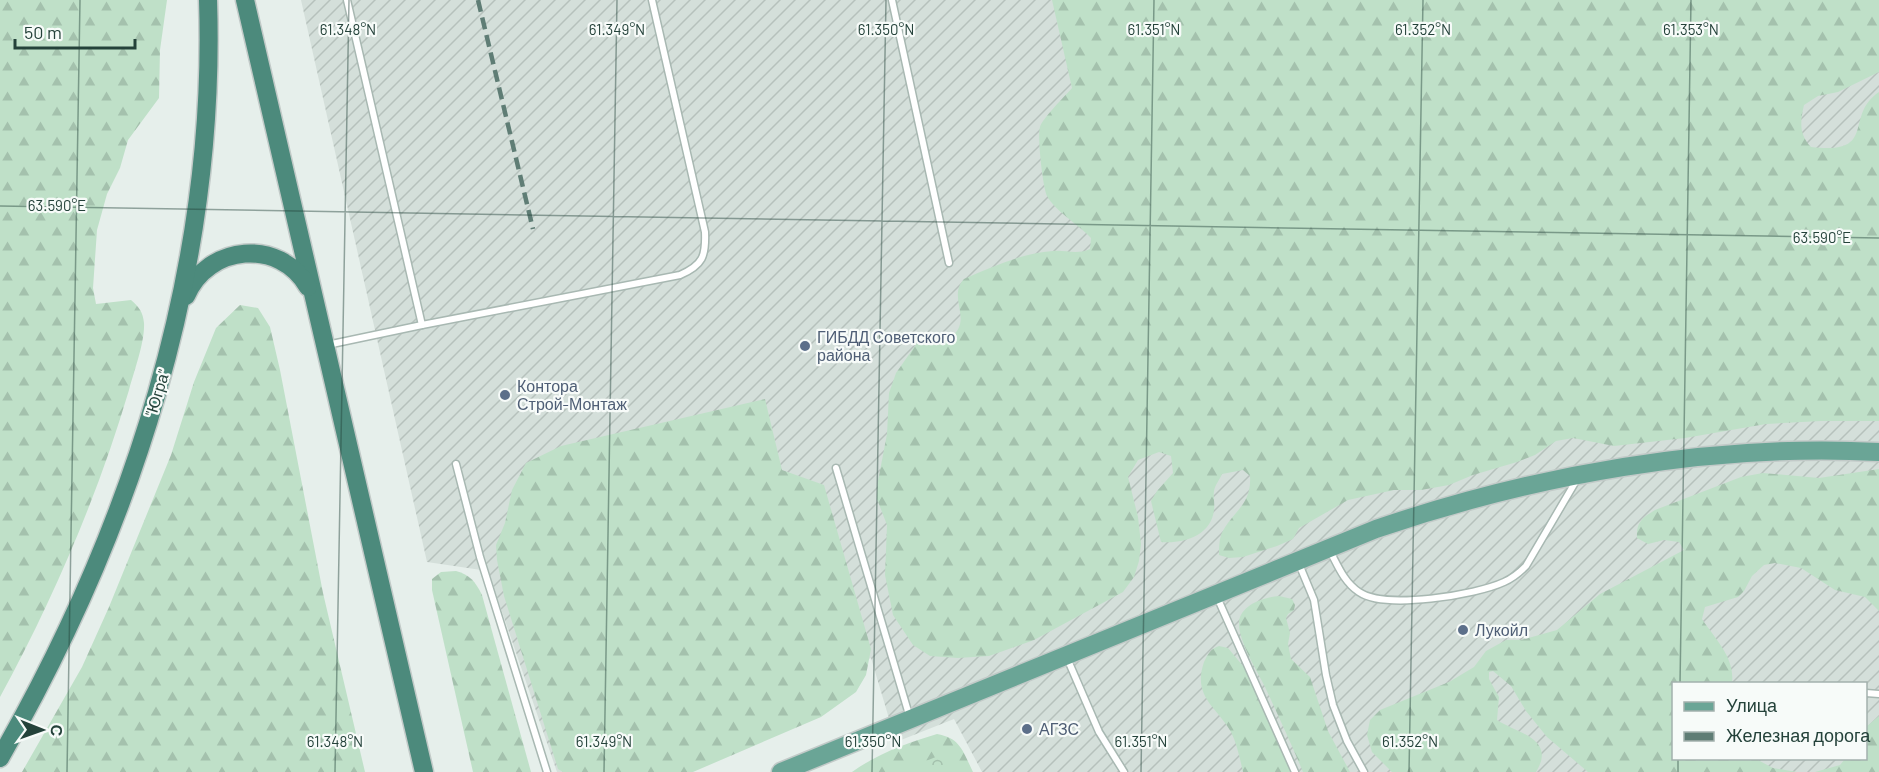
<svg xmlns="http://www.w3.org/2000/svg" width="1879" height="772" viewBox="0 0 1879 772" font-family="Barlow,sans-serif">
	<defs>
		<pattern id="industrial-furrows" width="10" height="10" patternUnits="userSpaceOnUse" patternTransform="scale(1.5)"><rect width="10" height="10" fill="#d4dfda"/><path d="M-1 1l2-2M0 10L10 0M9 11l2-2" fill="none" stroke="#b6c1bc"/></pattern>
		<pattern id="forest-firs" width="22" height="20" patternUnits="userSpaceOnUse" patternTransform="scale(1.5)"><rect width="22" height="20" fill="#bfe0c8"/><path d="M5 1l3.5 6h-7zM16 11l3.5 6h-7z" fill="#a4c1ad"/></pattern>
		<pattern id="park-crowns" width="20" height="18" patternUnits="userSpaceOnUse" patternTransform="scale(1.5)"><rect width="20" height="18" fill="#bfe0c8"/><path d="M2 6a3 3 0 1 1 6 0M12 15a3 3 0 1 1 6 0" fill="none" stroke="#a4c1ad"/></pattern>
	</defs>
	<rect width="100%" height="100%" fill="#e6efeb"/>
	<path fill="url(#industrial-furrows)" fill-rule="evenodd" d="M301,0h1578v772h-897l-28,-53 -58,23 -25,-84 -288,114h-26l-69,-201 -61,-9zM1674,684h192v74h-192z"/>
	<g fill="url(#forest-firs)">
		<path d="M0,0h167l-7,50 -1,48 -31,42 -8,28 -13,26 -10,36 -4,58 3,16 35,-4c8,7 12,12 13,23 1,19 -10,48 -15,67 -31,105 -76,210 -129,307z"/>
		<path d="M1052,0h827v72l-41,20 -20,4 -14,9c-4,17 -5,29 7,42 68,8 32,-31 68,-55v329h-58l-55,3 -81,14 -71,8 -41,-8 -17,3 -21,14 -18,7 -44,13 -24,10 -28,5h-27l-46,10 -49,28 -6,11 -16,7 -34,11 -14,1 -10,-3c0,-7 0,-13 2,-20 10,-23 31,-29 29,-59l-7,-6 -21,4c-2,5 -7,11 -8,17 -1,6 1,12 0,19 -3,26 -31,34 -53,32l-10,-41 6,-10 16,-18 -2,-17 -12,-4 -21,8 -10,17 10,40 3,27 -2,17 -5,16 -11,15 -89,48 -45,16 -31,2 -28,-2 -17,-11 -20,-30 -8,-40 2,-50 -10,-26 1,-18 9,-47 2,-41 7,-20 21,-30 3,-1 5,3c7,-2 17,-3 23,-6 28,-17 -2,-41 16,-60 28,-12 58,-26 89,-28 14,-1 23,4 37,-2l1,-11c-12,-13 -36,-27 -44,-42 -4,-8 -10,-59 -7,-69 2,-8 25,-31 32,-39z"/>
		<polygon points="240,305 258,308 270,327 280,370 323,593 365,772 22,772 82,667 109,607 171,455 194,382 216,328"/>
		<polygon points="765,399 782,470 824,485 871,649 866,675 856,692 821,717 693,772 563,772 558,769 504,596 497,560 496,545 505,523 512,490 526,463 561,446"/>
		<path d="M1879,469v142l-14,-14 -30,-7 -34,-22 -26,-5 -11,2 -12,11 -8,15 -6,6 -33,10 -3,12c13,20 33,38 30,64l-58,1v74l82,1 17,9 24,4h-209l-41,-35 -21,-26 -15,-25 -18,-15 -4,1v7l10,18 -2,23c19,13 60,18 39,52h-144l-20,-20 -5,-17 3,-15 10,-10 69,-28 25,-15 12,-16 20,-11h15l36,-10 43,-36 84,-44 -5,-8 -15,-2 -16,4 -11,-6c-1,-16 5,-20 18,-28l86,-33 22,-4 56,5z"/>
		<path d="M456,571c14,4 19,10 26,24l49,177h-58l-41,-182v-11l9,-7z"/>
		<path d="M1279,596l13,3 3,6 -1,5 -6,4 -2,4 4,15 -2,11 3,15 19,18 18,54 22,41h-47c-12,-29 -25,-57 -38,-85 -8,-17 -27,-46 -26,-65 1,-17 25,-25 40,-26z"/>
		<path d="M1219,646l9,2 20,24 44,100h-49c-3,-13 -6,-28 -12,-40 -14,-25 -39,-35 -27,-70 4,-8 6,-13 15,-16z"/>
		<polygon points="1879,716 1879,772 1815,772 1840,765 1845,759 1866,758 1866,727"/>
		<path d="M937,734c24,4 26,18 36,38h-121c25,-18 55,-29 85,-38z"/>
	</g>
	<polygon fill="url(#park-crowns)" points="943,754 952,772 899,772"/>
	<g fill="none" stroke-linecap="round" stroke-linejoin="round">
		<g stroke="#a8b8b2" stroke-width="9">
			<g id="service">
				<polyline points="347,0 422,325"/>
				<polyline points="892,0 949,263"/>
				<path d="M327,345l95,-20 258,-50c23,-10 26,-19 25,-43l-53,-232"/>
				<polyline points="456,464 480,557 547,772"/>
				<polyline points="836,468 910,718"/>
				<path d="M1330,551c8,15 14,31 29,41 26,18 117,3 145,-10 9,-4 15,-9 22,-16l50,-85"/>
				<polyline points="1299,564 1314,600 1326,675 1333,705 1347,741 1364,772"/>
				<polyline points="1217,597 1295,772"/>
				<polyline points="1067,658 1099,732 1124,772"/>
				<polyline points="1866,693 1879,694"/>
			</g>
		</g>
		<g stroke="#c2cac8" stroke-width="21">
			<path id="primary" d="M781,772l595,-243c158,-54 336,-86 503,-77"/>
		</g>
		<g stroke="#c2cac8" stroke-width="21">
			<g id="trunk">
				<polyline points="245,0 424,772"/>
				<path d="M186,296c22,-52 94,-58 122,-9"/>
				<path d="M0,758c132,-230 217,-490 208,-758"/>
			</g>
		</g>
		<use href="#service" stroke="#fff" stroke-width="6"/>
		<use href="#primary" stroke="#6aa596" stroke-width="18"/>
		<use href="#trunk" stroke="#4c8a7c" stroke-width="18"/>
		<polyline stroke="#5f7d75" stroke-width="4.5" stroke-dasharray="12 6" stroke-linecap="butt" points="478,0 533,229"/>
	</g>
	<path fill="none" stroke="#24423a" stroke-width="1.5" stroke-opacity="0.45" d="M0,206l1879,32M1680,684l11,-684M67,772l13,-772M335,772l14,-772M604,772l13,-772M872,772l14,-772M1141,772l13,-772M1409,772l14,-772M1678,772v-14"/>
	<g fill="#5c6f8a" stroke="#f7fbf9" stroke-width="2">
		<circle cx="805" cy="346" r="6"/>
		<circle cx="505" cy="395" r="6"/>
		<circle cx="1463" cy="630" r="6"/>
		<circle cx="1027" cy="729" r="6"/>
	</g>
	<g text-anchor="middle" stroke-width="4.5" stroke-linejoin="round" paint-order="stroke">
		<g font-size="16" fill="#4e5e75" stroke="#f7fbf9" text-anchor="start">
			<text x="817" y="343">ГИБДД Советского<tspan x="817" dy="18">района</tspan></text>
			<text x="517" y="392">Контора<tspan x="517" dy="18">Строй-Монтаж</tspan></text>
			<text x="1475" y="636">Лукойл</text>
			<text x="1039" y="735">АГЗС</text>
		</g>
		<g font-size="16" fill="#24423a" stroke="#f7fbf9">
			<text transform="translate(157 393) rotate(-73)" y="6">"Югра"</text>
		</g>
	</g>
	<g font-size="15" text-anchor="middle" fill="#24423a" stroke="#f7fbf9" stroke-width="4.5" stroke-linejoin="round" paint-order="stroke">
		<text x="348" y="35">61.348°N</text>
		<text x="617" y="35">61.349°N</text>
		<text x="886" y="35">61.350°N</text>
		<text x="1154" y="35">61.351°N</text>
		<text x="1423" y="35">61.352°N</text>
		<text x="1691" y="35">61.353°N</text>
		<text x="57" y="211">63.590°E</text>
		<text x="1822" y="243">63.590°E</text>
		<text x="335" y="747">61.348°N</text>
		<text x="604" y="747">61.349°N</text>
		<text x="873" y="747">61.350°N</text>
		<text x="1141" y="747">61.351°N</text>
		<text x="1410" y="747">61.352°N</text>
	</g>
	<rect x="1672" y="682" width="195" height="78" fill="#f7fbf9" stroke="#a3b1ad" stroke-width="1.5"/>
	<rect x="1684" y="702" width="30" height="9" fill="#6aa596" stroke="#a3b1ad" stroke-width="1.5"/>
	<text x="1726" y="712" font-size="18" fill="#24423a">Улица</text>
	<rect x="1684" y="732" width="30" height="9" fill="#5f7d75" stroke="#a3b1ad" stroke-width="1.5"/>
	<text x="1726" y="742" font-size="18" fill="#24423a">Железная дорога</text>
	<g transform="translate(42 730) rotate(91)" stroke="#f7fbf9" stroke-width="4.5" paint-order="stroke">
	<path d="M0-4.5L10 22L0 15L-10 22Z" fill="#24423a"/>
	<text y="-9" font-size="16" font-weight="bold" text-anchor="middle" fill="#24423a">С</text>
	</g>
	<path d="M15 39v9h120v-9" fill="none" stroke="#24423a" stroke-width="3"/>
	<text x="24" y="39" font-size="18" fill="#24423a" stroke="#f7fbf9" stroke-width="4.5" paint-order="stroke">50 m</text>
</svg>
